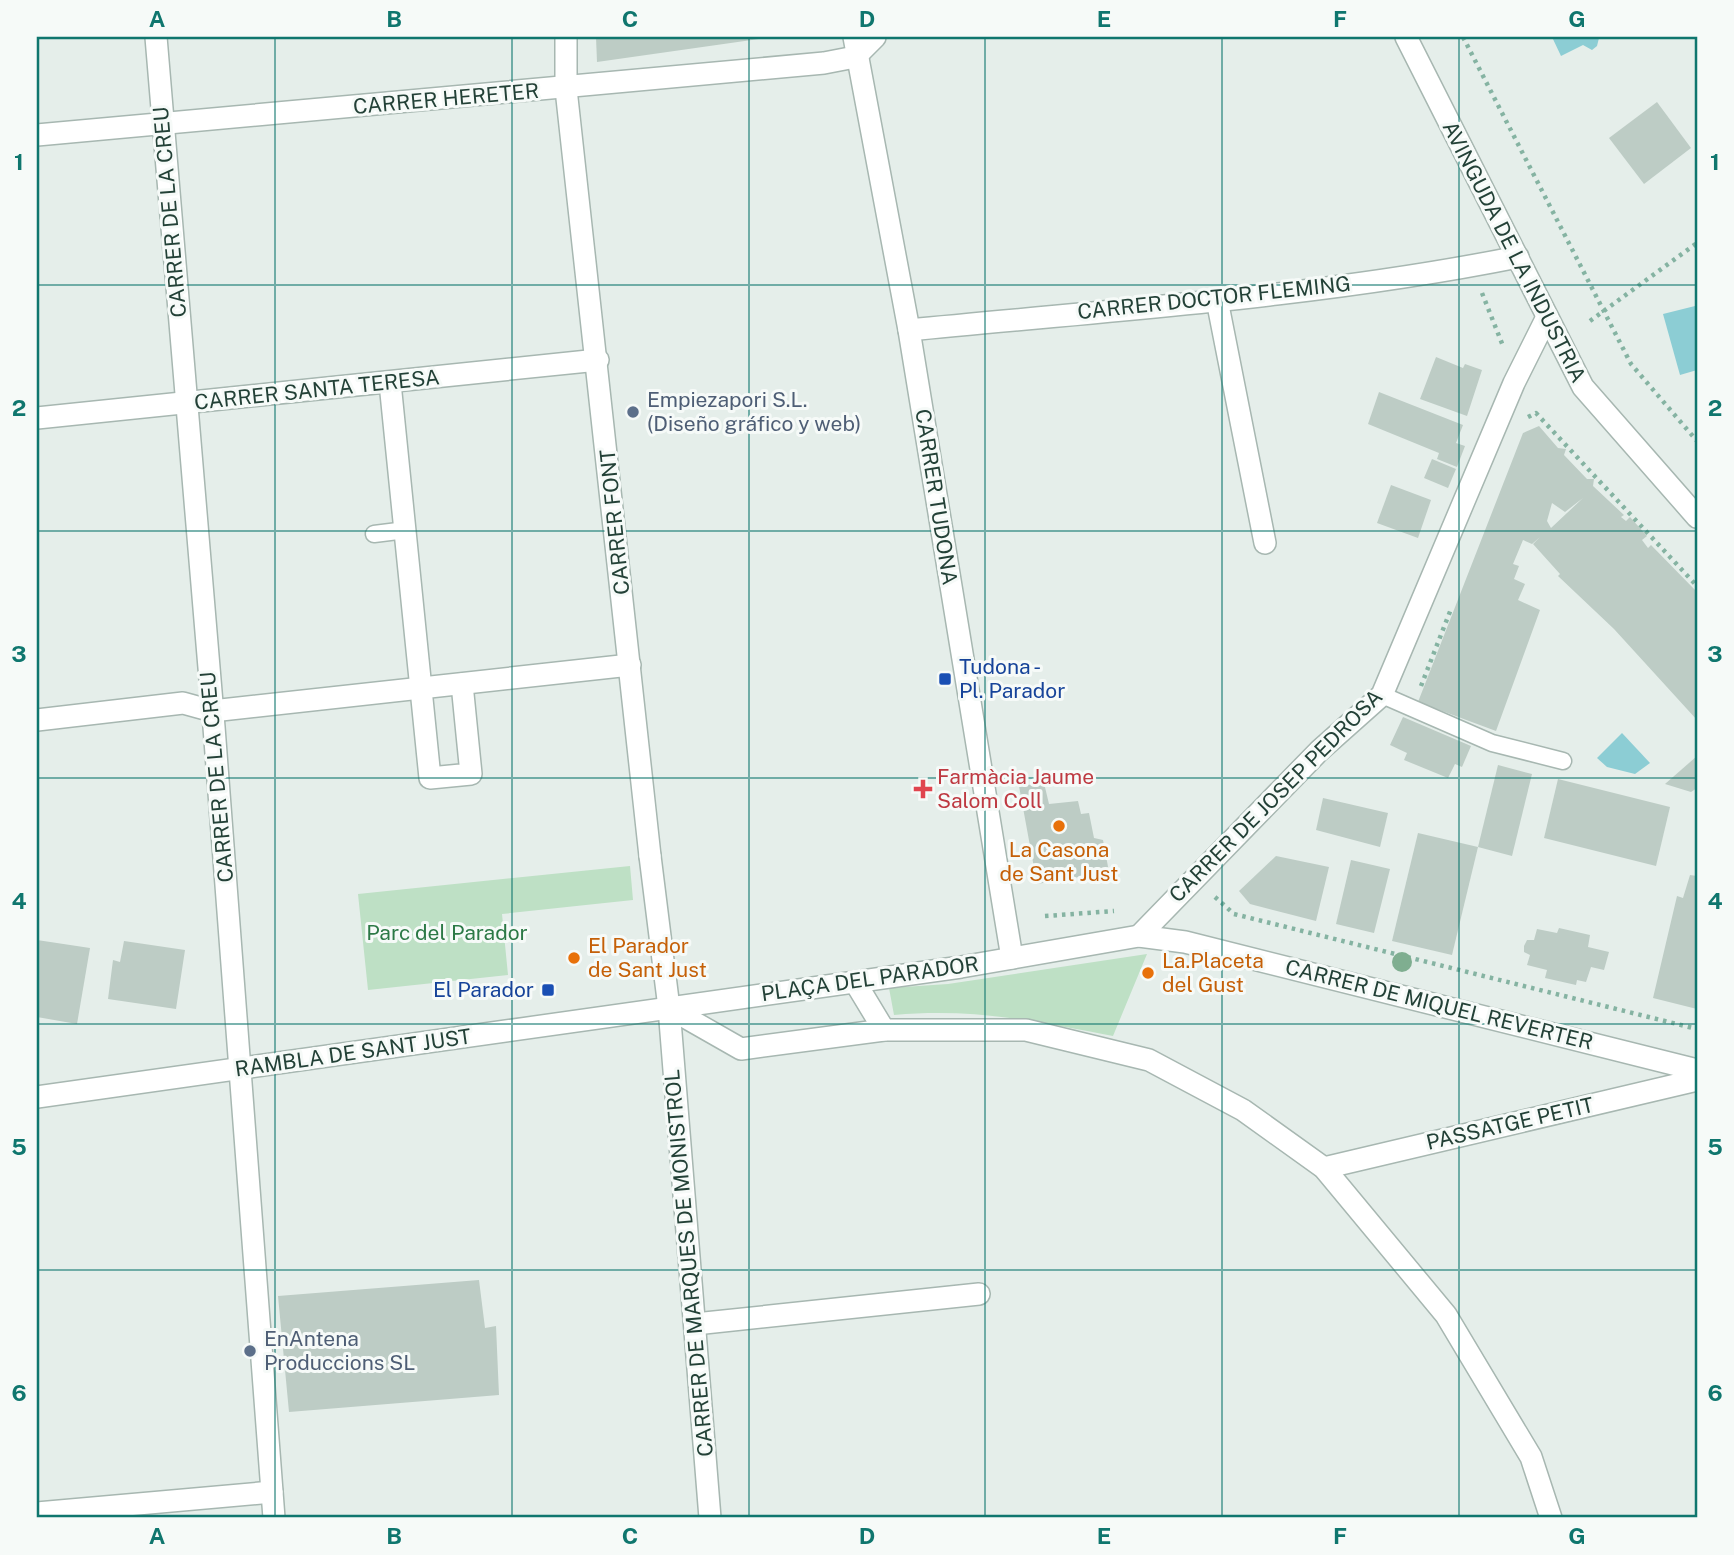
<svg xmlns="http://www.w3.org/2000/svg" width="1734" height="1555" viewBox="0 0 1734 1555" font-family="'Public Sans',sans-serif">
	<rect width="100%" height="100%" fill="#e5eeea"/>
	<g fill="#bee0c5">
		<polygon points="630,866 633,900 502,914 508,975 368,990 358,894"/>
		<path d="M1147,954l-34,82c-79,-15 -138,-28 -219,-21l-5,-27 59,-4z"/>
	</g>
	<g fill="#8ccdd4">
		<polygon points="1552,37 1598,37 1599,38 1597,46 1592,50 1583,45 1561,56"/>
		<polygon points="1695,306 1697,370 1680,375 1663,314"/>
		<polygon points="1622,733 1650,763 1635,774 1607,767 1597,758"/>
	</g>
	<g fill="#bdccc5" fill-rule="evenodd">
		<polygon points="596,37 765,37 765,38 597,62"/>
		<polygon points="1657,102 1691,148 1644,184 1609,138"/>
		<polygon points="1436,357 1463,368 1465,364 1482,370 1467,416 1420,399"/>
		<polygon points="1379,392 1463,425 1456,443 1465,446 1457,467 1437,459 1439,453 1368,424"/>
		<path d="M1539,426l19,22 8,1 -2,6 23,24h7l-1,7 31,29 -3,2 5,4 4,-4 17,19 -5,4 6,8 3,-3 46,47v128l-83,-91 -56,-53 2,-2 -27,-30 7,-7 -8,7 -9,-4 -10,24 6,2 -5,13 11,5 -7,16 22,10 -44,121 -78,-29 105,-269zM1583,498l-32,30 -4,-7 5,-18 13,9z"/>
		<polygon points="1432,459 1456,469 1448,488 1424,478"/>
		<polygon points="1391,485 1431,500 1418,538 1377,523"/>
		<polygon points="1403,717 1471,746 1462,767 1455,764 1448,778 1404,760 1407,753 1390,745"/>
		<polygon points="1697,756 1697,788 1691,792 1665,784"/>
		<polygon points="1498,765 1532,774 1512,856 1478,847"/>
		<polygon points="1558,779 1670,807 1656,866 1544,838"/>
		<polygon points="1044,783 1049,804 1078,801 1081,814 1089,813 1094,838 1103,840 1109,872 1037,884 1019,786"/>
		<polygon points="1323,798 1388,813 1380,847 1316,830"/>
		<polygon points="1418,833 1478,847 1452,955 1392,941"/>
		<polygon points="1276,856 1329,867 1316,921 1250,904 1239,891"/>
		<polygon points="1351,860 1390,869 1374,933 1336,924"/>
		<polygon points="1690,875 1697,876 1697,1009 1653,998 1677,896 1683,898"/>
		<polygon points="1559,928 1590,935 1588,947 1609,952 1604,970 1591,967 1586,982 1577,980 1576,985 1545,978 1547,970 1527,965 1530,955 1524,952 1524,946 1527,940 1534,940 1537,929 1557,933"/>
		<polygon points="37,940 90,948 77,1024 37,1017"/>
		<polygon points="124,941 185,950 176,1009 108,999 113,960 120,962"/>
		<polygon points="479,1280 485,1328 496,1326 499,1395 289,1412 278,1296"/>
	</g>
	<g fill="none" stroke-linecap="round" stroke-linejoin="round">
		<g stroke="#a7b7b1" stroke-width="19">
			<g id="service">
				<polyline points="374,534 406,530"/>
				<polyline points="1382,695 1492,743 1563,761"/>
			</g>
		</g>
		<g stroke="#a7b7b1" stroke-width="24">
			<polyline id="pedestrian" points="650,856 669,1008"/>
		</g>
		<g stroke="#a7b7b1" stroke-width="24">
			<g id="minor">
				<polyline points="156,37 214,727 274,1518"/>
				<polyline points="566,37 566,89 650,856"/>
				<polyline points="854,37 909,330 1012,958"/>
				<polyline points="855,57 875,37"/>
				<polyline points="37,135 824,63 855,57"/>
				<polyline points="1217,300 1265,543"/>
				<path d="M909,330c203,-20 409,-33 609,-73"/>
				<polyline points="390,383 430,778 471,774 462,684"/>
				<polyline points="37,418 598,360"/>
				<polyline points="37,720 183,703 212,711 630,665"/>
				<polyline points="1139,936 1319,751 1382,695 1514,383 1547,317"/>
				<polyline points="855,982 884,1030"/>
				<polyline points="669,1008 741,1049 884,1030 1026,1030 1149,1060 1243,1110 1324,1168 1446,1315 1531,1457 1551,1518"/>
				<polyline points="669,1008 710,1518"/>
				<polyline points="1324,1168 1697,1080"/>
				<polyline points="695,1324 979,1294"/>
				<polyline points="37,1513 272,1492"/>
			</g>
		</g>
		<g stroke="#a7b7b1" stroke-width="24">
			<g id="tertiary">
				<polyline points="1406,37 1583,387 1697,517"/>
				<polyline points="37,1097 961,967 1139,936 1185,942 1697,1070"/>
			</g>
		</g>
		<g stroke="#85b3a2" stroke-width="4.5" stroke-dasharray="3.5 5" stroke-linecap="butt">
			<polyline points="1463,37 1631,364 1697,441"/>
			<polyline points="1482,293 1503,346"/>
			<polyline points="1590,321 1697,243"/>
			<polyline points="1528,417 1536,413 1697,586"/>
			<polyline points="1421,686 1451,609"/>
			<polyline points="1215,897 1234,914 1697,1029"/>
			<polyline points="1045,916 1114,911"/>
		</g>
		<use href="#service" stroke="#fff" stroke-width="16"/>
		<use href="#pedestrian" stroke="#fff" stroke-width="21"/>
		<use href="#minor" stroke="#fff" stroke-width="21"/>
		<use href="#tertiary" stroke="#fff" stroke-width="21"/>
	</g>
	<circle fill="#7fae90" cx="1402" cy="962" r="10"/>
	<path fill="none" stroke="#0f766e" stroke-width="2" stroke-opacity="0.55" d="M275,37v1481M512,37v1481M749,37v1481M985,37v1481M1222,37v1481M1459,37v1481M37,285h1660M37,531h1660M37,778h1660M37,1024h1660M37,1270h1660"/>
	<g fill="#5c6f8a" stroke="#f6faf8" stroke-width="2.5">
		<circle cx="633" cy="412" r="7"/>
		<circle cx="250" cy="1351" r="7"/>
	</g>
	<g fill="#1a4fb4" stroke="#f6faf8" stroke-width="2.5">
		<rect x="938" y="672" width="14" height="14" rx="3.5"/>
		<rect x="541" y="983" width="14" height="14" rx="3.5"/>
	</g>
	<path fill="#e0444e" stroke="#f6faf8" stroke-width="2.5" d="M919.5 778.5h7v7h7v7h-7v7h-7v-7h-7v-7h7z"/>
	<g fill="#e8710a" stroke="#f6faf8" stroke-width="2.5">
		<circle cx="1059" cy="826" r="7"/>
		<circle cx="574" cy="958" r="7"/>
		<circle cx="1148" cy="973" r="7"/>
	</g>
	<g text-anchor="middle" stroke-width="6" stroke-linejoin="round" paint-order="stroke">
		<g font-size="21" fill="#234137" stroke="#f6faf8">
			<text transform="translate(446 99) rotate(-5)" y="7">CARRER HERETER</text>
			<text transform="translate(170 212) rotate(-95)" y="7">CARRER DE LA CREU</text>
			<text transform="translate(1514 252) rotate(63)" y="7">AVINGUDA DE LA INDUSTRIA</text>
			<text transform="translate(1214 298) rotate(-6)" y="7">CARRER DOCTOR FLEMING</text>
			<text transform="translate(317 390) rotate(-6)" y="7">CARRER SANTA TERESA</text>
			<text transform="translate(936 497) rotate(81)" y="7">CARRER TUDONA</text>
			<text transform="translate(615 522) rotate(-96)" y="7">CARRER FONT</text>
			<text transform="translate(217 777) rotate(-95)" y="7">CARRER DE LA CREU</text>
			<text transform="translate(1276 796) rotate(-45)" y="7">CARRER DE JOSEP PEDROSA</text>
			<text transform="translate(870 979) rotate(-8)" y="7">PLAÇA DEL PARADOR</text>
			<text transform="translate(1439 1005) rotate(14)" y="7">CARRER DE MIQUEL REVERTER</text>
			<text transform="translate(353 1053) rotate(-8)" y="7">RAMBLA DE SANT JUST</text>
			<text transform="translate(1510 1124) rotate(-13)" y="7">PASSATGE PETIT</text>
			<text transform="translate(689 1263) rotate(-95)" y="7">CARRER DE MARQUES DE MONISTROL</text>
		</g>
		<g font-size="21" fill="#4e5e75" stroke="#f6faf8" text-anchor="start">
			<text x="647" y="407">Empiezapori S.L.<tspan x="647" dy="24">(Diseño gráfico y web)</tspan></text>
			<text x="264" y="1346">EnAntena<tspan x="264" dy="24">Produccions SL</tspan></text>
		</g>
		<g font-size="21" fill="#164399" stroke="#f6faf8" text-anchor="start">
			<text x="959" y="674">Tudona -<tspan x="959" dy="24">Pl. Parador</tspan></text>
			<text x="534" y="997" text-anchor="end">El Parador</text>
		</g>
		<g font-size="21" fill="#be3a42" stroke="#f6faf8" text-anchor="start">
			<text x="937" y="784">Farmàcia Jaume<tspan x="937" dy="24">Salom Coll</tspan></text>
		</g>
		<g font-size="21" fill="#c56008" stroke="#f6faf8" text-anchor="start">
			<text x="1059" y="857" text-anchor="middle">La Casona<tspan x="1059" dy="24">de Sant Just</tspan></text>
			<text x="588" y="953">El Parador<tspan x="588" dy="24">de Sant Just</tspan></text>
			<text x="1162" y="968">La.Placeta<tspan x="1162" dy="24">del Gust</tspan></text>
		</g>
		<g font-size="21" fill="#2c7946" stroke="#f6faf8">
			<text x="447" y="940">Parc del Parador</text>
		</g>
	</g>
	<rect width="1734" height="1555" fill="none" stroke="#f6faf8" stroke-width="77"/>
	<rect x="38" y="38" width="1658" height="1478" fill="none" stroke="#0f766e" stroke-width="2.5"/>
	<g font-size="23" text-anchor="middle" font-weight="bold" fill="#0f766e">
		<text x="157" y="27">A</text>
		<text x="394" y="27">B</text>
		<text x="630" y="27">C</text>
		<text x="867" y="27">D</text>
		<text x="1104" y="27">E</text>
		<text x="1340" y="27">F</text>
		<text x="1577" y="27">G</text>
		<text x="19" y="170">1</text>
		<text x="1715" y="170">1</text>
		<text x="19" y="416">2</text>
		<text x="1715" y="416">2</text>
		<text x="19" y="662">3</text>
		<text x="1715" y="662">3</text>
		<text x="19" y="909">4</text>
		<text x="1715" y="909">4</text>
		<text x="19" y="1155">5</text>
		<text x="1715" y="1155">5</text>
		<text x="19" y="1401">6</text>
		<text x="1715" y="1401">6</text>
		<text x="157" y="1544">A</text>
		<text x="394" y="1544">B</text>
		<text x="630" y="1544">C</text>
		<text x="867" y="1544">D</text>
		<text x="1104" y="1544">E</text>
		<text x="1340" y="1544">F</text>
		<text x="1577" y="1544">G</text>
	</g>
</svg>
